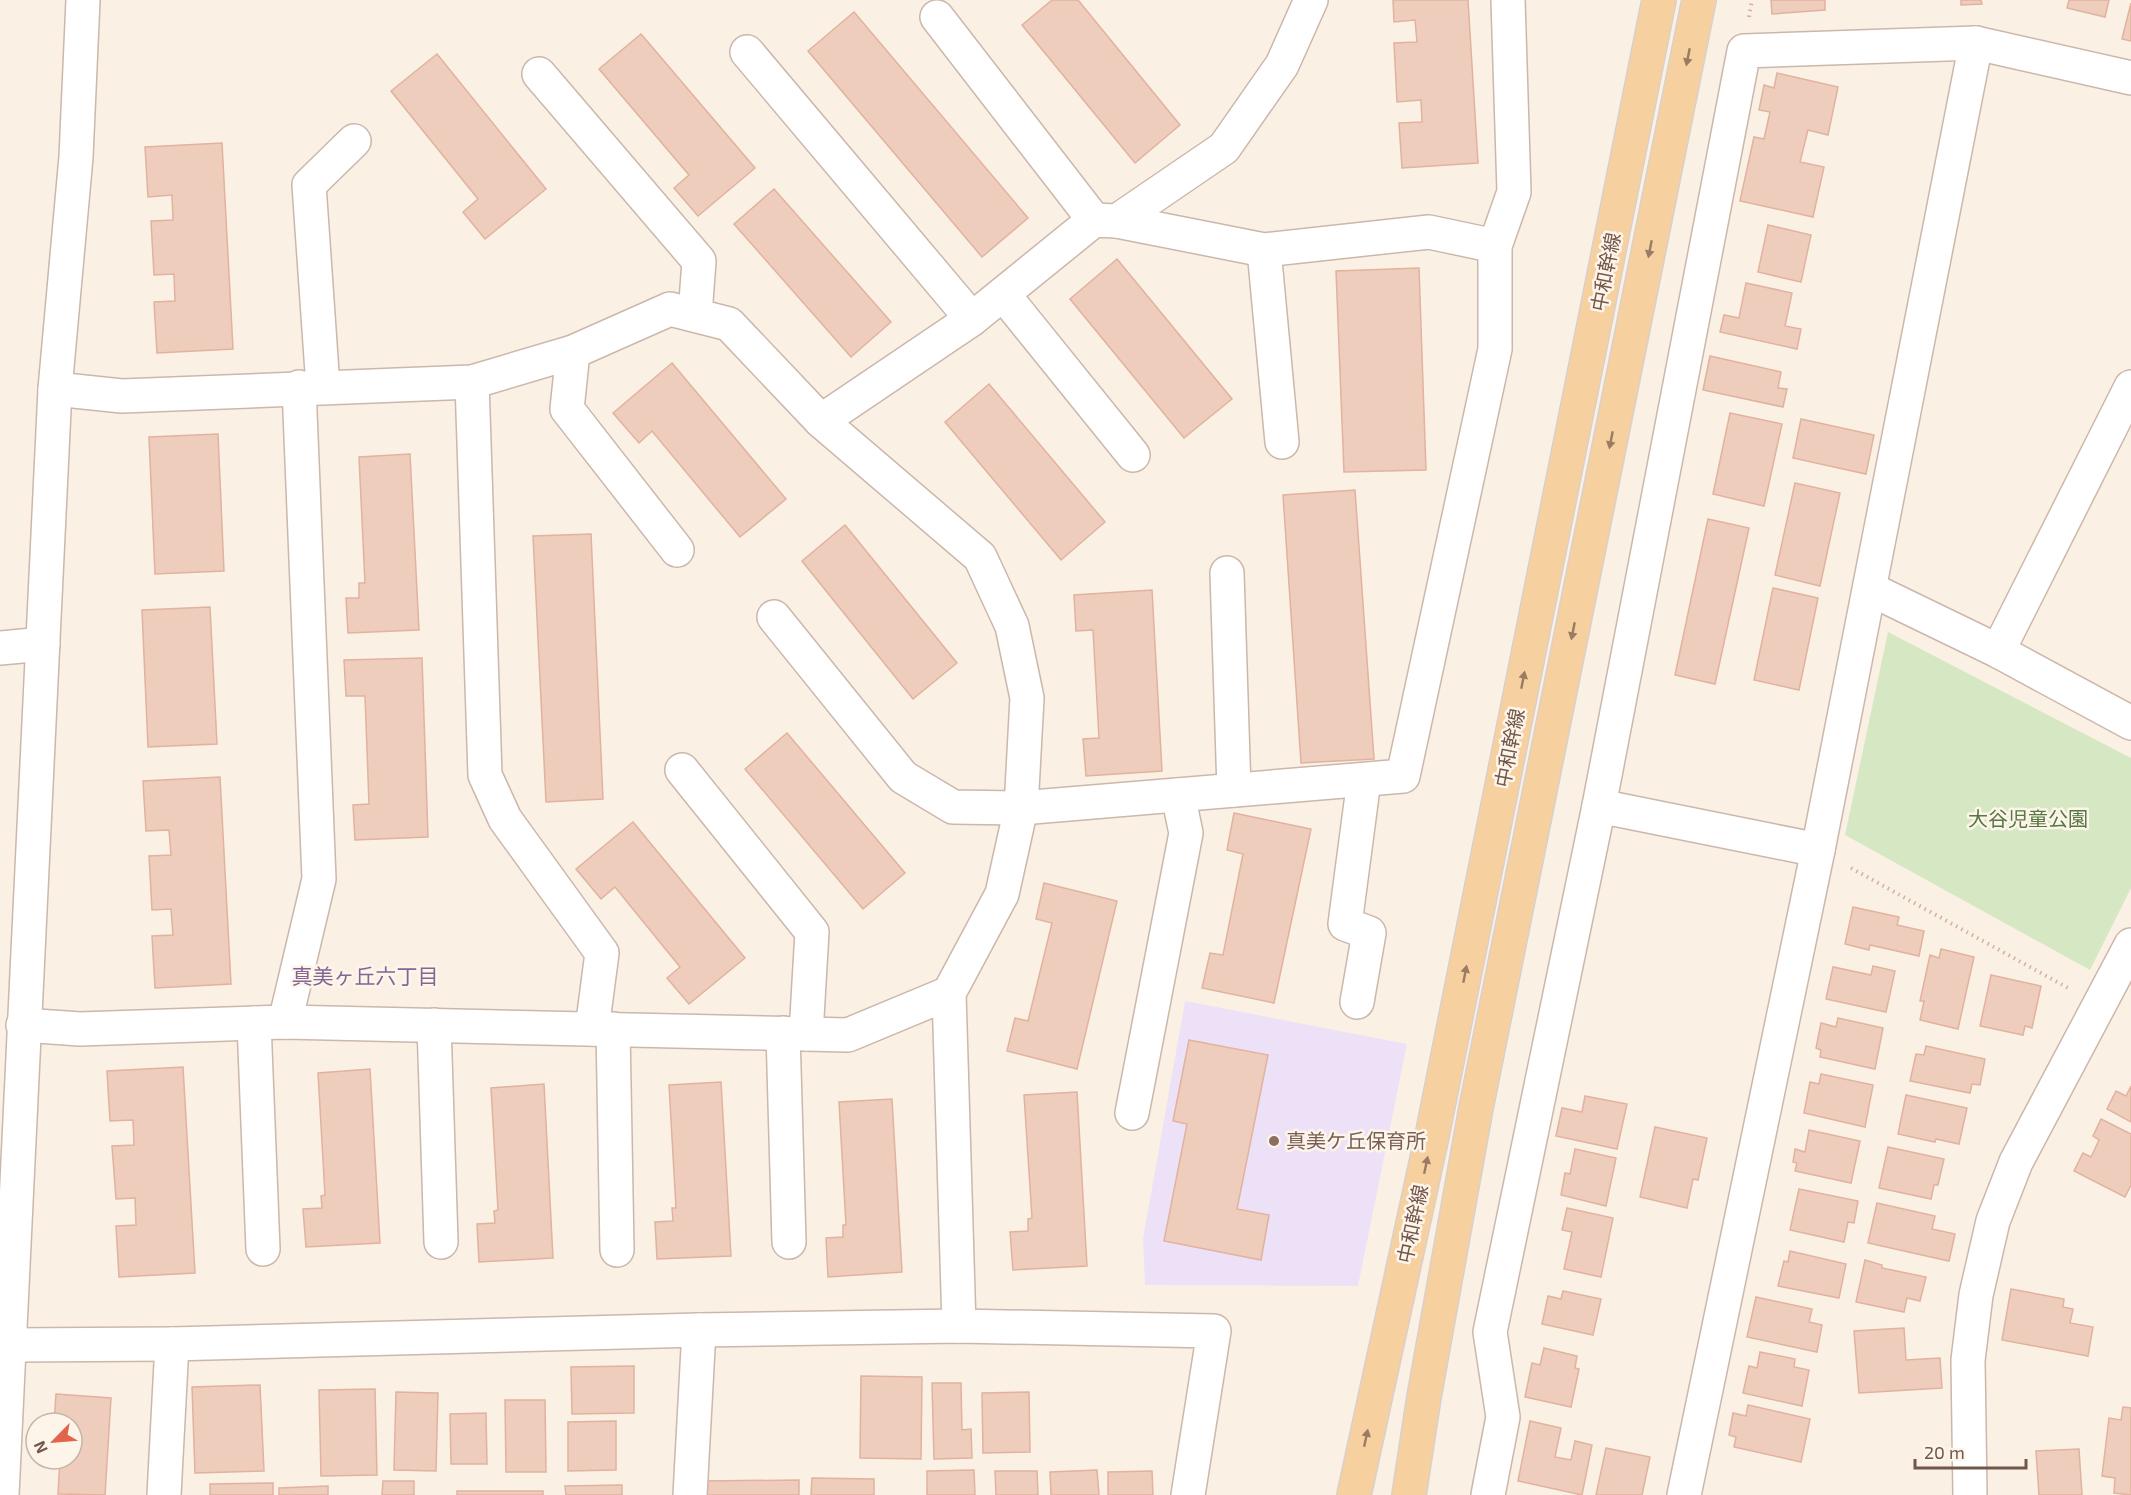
<svg xmlns="http://www.w3.org/2000/svg" width="2131" height="1495" viewBox="0 0 2131 1495" font-family="'Exo 2','Noto Sans JP',sans-serif">
	<rect width="100%" height="100%" fill="#fbf0e4"/>
	<polygon fill="#ede1f7" points="1185,1001 1407,1044 1358,1286 1145,1285 1143,1239"/>
	<polygon fill="#d5e8c3" points="1888,632 2131,758 2131,888 2090,970 1845,835"/>
	<g fill="#efcdbd" stroke="#e1b29e" stroke-width="1.5">
		<polygon points="1052,0 1078,0 1180,125 1135,163 1022,25"/>
		<polygon points="1393,0 1468,0 1478,163 1402,168 1399,123 1422,122 1421,100 1397,102 1394,43 1417,42 1415,20 1394,22"/>
		<polygon points="1771,0 1825,0 1825,10 1772,14"/>
		<polygon points="1961,0 1981,0 1982,4 1961,5"/>
		<polygon points="2069,0 2109,0 2105,17 2067,8"/>
		<polygon points="2131,3 2131,41 2122,39"/>
		<polygon points="854,12 1028,218 982,257 808,51"/>
		<polygon points="641,34 755,168 698,216 674,188 689,175 599,69"/>
		<polygon points="437,54 546,189 485,239 463,212 478,199 391,91"/>
		<polygon points="1777,73 1838,87 1828,135 1808,130 1800,162 1824,167 1813,217 1740,201 1754,137 1764,139 1770,112 1759,110 1764,85 1774,88"/>
		<polygon points="222,143 233,349 157,353 154,302 175,301 174,274 154,275 151,221 173,220 172,195 148,197 145,147"/>
		<polygon points="774,189 891,322 851,357 734,224"/>
		<polygon points="1768,225 1811,235 1801,282 1758,272"/>
		<polygon points="1117,259 1232,399 1184,438 1070,299"/>
		<polygon points="1419,268 1426,470 1344,472 1336,271"/>
		<polygon points="1746,283 1792,293 1785,326 1801,329 1797,349 1720,332 1724,315 1739,318"/>
		<polygon points="1710,356 1781,372 1778,388 1787,389 1783,407 1703,390"/>
		<polygon points="672,363 786,499 740,537 652,431 639,443 613,413"/>
		<polygon points="989,384 1105,522 1061,560 945,422"/>
		<polygon points="1730,413 1782,424 1764,506 1713,494"/>
		<polygon points="1801,419 1874,435 1866,474 1793,458"/>
		<polygon points="218,434 224,571 155,574 149,437"/>
		<polygon points="410,454 419,630 348,633 346,598 359,598 359,583 365,583 359,457"/>
		<polygon points="1795,483 1840,493 1820,586 1775,575"/>
		<polygon points="1355,490 1374,759 1301,763 1283,495"/>
		<polygon points="1708,519 1749,528 1715,684 1675,675"/>
		<polygon points="845,525 957,663 913,699 802,561"/>
		<polygon points="591,534 603,799 546,802 533,536"/>
		<polygon points="1773,588 1818,598 1799,690 1754,680"/>
		<polygon points="1152,590 1162,771 1086,776 1083,739 1099,738 1093,630 1076,631 1074,595"/>
		<polygon points="210,607 217,744 148,747 142,610"/>
		<polygon points="422,658 428,837 355,840 353,805 369,804 365,696 346,696 344,660"/>
		<polygon points="787,733 905,873 863,909 745,769"/>
		<polygon points="220,777 231,984 155,988 152,936 173,935 171,909 152,910 149,856 171,855 169,830 146,831 143,781"/>
		<polygon points="1234,813 1311,829 1274,1003 1202,988 1210,953 1223,955 1243,854 1227,850"/>
		<polygon points="633,822 745,958 689,1004 667,978 680,967 615,887 601,899 576,869"/>
		<polygon points="1044,883 1117,901 1077,1069 1007,1051 1015,1018 1028,1021 1052,923 1036,919"/>
		<polygon points="1853,907 1899,917 1897,925 1924,931 1919,956 1870,945 1869,950 1845,944"/>
		<polygon points="1941,949 1974,957 1958,1029 1920,1020 1924,1001 1920,1001 1930,955 1939,958"/>
		<polygon points="1873,966 1895,971 1886,1012 1826,999 1833,967 1871,975"/>
		<polygon points="1991,975 2041,986 2032,1028 2025,1026 2023,1035 1980,1026"/>
		<polygon points="1838,1018 1883,1028 1875,1069 1820,1057 1821,1050 1816,1048 1821,1023 1836,1027"/>
		<polygon points="1189,1040 1268,1055 1237,1209 1269,1215 1261,1260 1164,1241 1187,1124 1173,1121"/>
		<polygon points="1926,1046 1985,1059 1980,1085 1972,1084 1970,1093 1910,1081 1916,1054 1924,1055"/>
		<polygon points="183,1067 195,1273 119,1277 116,1226 136,1225 135,1198 116,1199 112,1146 134,1145 133,1120 110,1121 107,1071"/>
		<polygon points="370,1069 380,1243 306,1247 303,1209 322,1208 321,1196 325,1195 318,1073"/>
		<polygon points="1821,1074 1873,1085 1865,1127 1804,1113 1810,1082 1819,1084"/>
		<polygon points="721,1082 731,1256 657,1259 655,1222 673,1221 672,1208 676,1208 669,1085"/>
		<polygon points="544,1084 553,1258 479,1262 477,1224 495,1223 494,1211 498,1210 491,1088"/>
		<polygon points="2131,1086 2131,1122 2107,1109 2116,1091 2126,1096"/>
		<polygon points="1077,1092 1087,1266 1013,1270 1010,1232 1028,1231 1028,1219 1032,1218 1024,1095"/>
		<polygon points="1906,1095 1967,1108 1959,1144 1936,1139 1935,1142 1898,1134"/>
		<polygon points="1585,1096 1627,1104 1617,1149 1556,1136 1562,1108 1582,1112"/>
		<polygon points="892,1099 902,1272 828,1277 826,1238 843,1237 843,1225 846,1225 839,1102"/>
		<polygon points="2101,1119 2131,1134 2131,1185 2125,1197 2074,1171 2083,1153 2091,1157 2099,1140 2093,1136"/>
		<polygon points="1655,1127 1707,1138 1698,1180 1693,1179 1687,1208 1640,1197"/>
		<polygon points="1809,1130 1860,1141 1851,1183 1795,1171 1797,1163 1793,1162 1795,1149 1805,1152"/>
		<polygon points="1888,1147 1944,1159 1938,1185 1934,1185 1931,1199 1879,1188"/>
		<polygon points="1575,1149 1616,1158 1606,1206 1561,1195 1565,1173 1570,1174"/>
		<polygon points="1799,1189 1858,1201 1854,1223 1848,1222 1844,1242 1790,1230"/>
		<polygon points="1877,1203 1935,1216 1932,1229 1955,1234 1949,1261 1868,1243"/>
		<polygon points="1567,1208 1613,1218 1601,1277 1564,1269 1572,1232 1562,1230"/>
		<polygon points="1790,1251 1846,1264 1839,1298 1778,1286 1784,1261 1788,1262"/>
		<polygon points="1865,1260 1882,1265 1882,1268 1926,1277 1920,1301 1907,1298 1904,1312 1856,1302"/>
		<polygon points="2011,1289 2064,1299 2063,1307 2073,1309 2070,1323 2093,1327 2088,1356 2002,1340"/>
		<polygon points="1563,1291 1601,1299 1593,1335 1542,1324 1548,1296 1561,1299"/>
		<polygon points="1756,1297 1812,1309 1809,1322 1822,1325 1817,1352 1747,1337"/>
		<polygon points="1904,1328 1906,1360 1940,1358 1942,1388 1859,1393 1854,1331"/>
		<polygon points="1544,1348 1577,1356 1575,1368 1579,1369 1571,1407 1525,1397 1532,1363 1540,1365"/>
		<polygon points="1760,1352 1795,1359 1794,1367 1809,1370 1802,1406 1743,1393 1749,1366 1757,1368"/>
		<polygon points="634,1366 634,1413 572,1414 571,1367"/>
		<polygon points="861,1376 922,1377 921,1459 860,1458"/>
		<polygon points="932,1383 961,1383 962,1430 971,1429 972,1458 934,1459"/>
		<polygon points="260,1385 264,1471 195,1473 192,1387"/>
		<polygon points="375,1389 377,1475 321,1476 319,1390"/>
		<polygon points="396,1392 438,1393 436,1471 394,1470"/>
		<polygon points="1029,1392 1030,1452 983,1453 982,1393"/>
		<polygon points="56,1394 111,1398 105,1495 58,1494 60,1459 72,1459 72,1423 54,1423"/>
		<polygon points="505,1400 545,1400 546,1472 506,1472"/>
		<polygon points="1748,1405 1810,1419 1801,1462 1734,1447 1736,1437 1729,1435 1733,1413 1746,1416"/>
		<polygon points="2123,1407 2131,1408 2131,1495 2114,1493 2115,1478 2102,1476 2109,1418 2121,1420"/>
		<polygon points="486,1413 487,1464 451,1464 450,1414"/>
		<polygon points="616,1421 616,1470 568,1471 568,1422"/>
		<polygon points="1530,1421 1561,1428 1555,1457 1571,1460 1575,1441 1592,1445 1582,1495 1518,1481"/>
		<polygon points="1606,1448 1650,1457 1642,1495 1596,1495"/>
		<polygon points="2079,1449 2082,1495 2039,1495 2036,1451"/>
		<polygon points="974,1470 975,1495 927,1495 927,1471"/>
		<polygon points="1097,1470 1099,1495 1051,1495 1050,1472"/>
		<polygon points="995,1471 1037,1471 1038,1495 996,1495"/>
		<polygon points="1152,1471 1153,1495 1108,1495 1108,1472"/>
		<polygon points="812,1478 874,1479 874,1495 811,1495"/>
		<polygon points="799,1480 799,1495 704,1495 703,1481"/>
		<polygon points="383,1481 414,1481 414,1495 382,1495"/>
		<polygon points="273,1483 273,1495 210,1495 210,1484"/>
		<polygon points="622,1485 622,1495 566,1495 565,1486"/>
		<polygon points="328,1486 328,1495 279,1495 279,1488"/>
		<rect x="457" y="1491" width="86" height="4"/>
	</g>
	<g fill="none" stroke-linecap="round" stroke-linejoin="round">
		<g stroke="#ccb7ab" stroke-width="36">
			<g id="minor">
				<polyline points="937,17 1094,220"/>
				<polyline points="747,52 972,319"/>
				<polyline points="539,74 699,261 695,315"/>
				<polyline points="1117,221 1224,148 1282,65 1311,0"/>
				<polyline points="1264,250 1282,442"/>
				<polyline points="1003,294 1133,455"/>
				<polyline points="573,352 567,409 677,550"/>
				<polyline points="472,382 485,775 505,819 602,953 592,1029"/>
				<polyline points="323,387 309,185 354,141"/>
				<polyline points="55,389 122,396 472,382 573,352 670,309 729,324 821,421 980,557 1012,626 1027,698 1021,808 1002,894 949,993 959,1326"/>
				<polyline points="821,421 972,319 1094,220 1117,221 1264,250 1429,232 1495,246"/>
				<polyline points="1227,573 1234,790"/>
				<polyline points="1870,589 1998,651 2131,723"/>
				<polyline points="774,617 903,777 953,807 1021,808 1403,776 1495,349 1495,246 1514,192 1508,0"/>
				<polyline points="0,648 43,644"/>
				<polyline points="1998,651 2131,387"/>
				<polyline points="682,770 812,932 806,1034"/>
				<polyline points="1599,806 1818,850"/>
				<polyline points="1357,1002 1369,933 1345,924 1364,780"/>
				<polyline points="285,1022 319,879 299,387"/>
				<polyline points="254,1023 263,1249"/>
				<polyline points="23,1025 80,1029 285,1022 848,1035 949,993"/>
				<polyline points="434,1025 441,1242"/>
				<polyline points="613,1029 617,1250"/>
				<polyline points="783,1033 789,1242"/>
				<polyline points="1132,1113 1186,833 1178,795"/>
				<polyline points="11,1345 172,1344 699,1330 959,1326 1214,1331 1188,1495"/>
				<polyline points="2,1495 55,389 76,157 83,0"/>
				<polyline points="164,1495 172,1344"/>
				<polyline points="690,1495 699,1330"/>
				<polyline points="1488,1495 1503,1417 1490,1332 1599,806 1744,51 1976,43 2131,78"/>
				<polyline points="1684,1495 1818,850 1976,43"/>
				<polyline points="1970,1495 1968,1360 1976,1295 1993,1221 2016,1162 2131,945"/>
			</g>
		</g>
		<g stroke="#d8d0cd" stroke-width="36">
			<g id="major">
				<polyline points="1354,1495 1432,1136 1659,0"/>
				<polyline points="1409,1495 1424,1397 1476,1108 1699,0"/>
			</g>
		</g>
		<g stroke="#d4b0a0" stroke-width="4" stroke-dasharray="1.5 4.5" stroke-linecap="butt">
			<polyline points="1749,17 1752,0"/>
			<polyline points="1851,868 2068,988"/>
		</g>
		<use href="#minor" stroke="#fff" stroke-width="33"/>
		<use href="#major" stroke="#f7d09f" stroke-width="33"/>
	</g>
	<defs><path id="oneway-solid" d="M-6-.8H1V-3.2L6.5 0L1 3.2V.8H-6Z" transform="scale(1.5)"/></defs>
	<g fill="#9a7b64">
		<use href="#oneway-solid" transform="translate(1688 57) rotate(101)"/>
		<use href="#oneway-solid" transform="translate(1650 249) rotate(101)"/>
		<use href="#oneway-solid" transform="translate(1611 440) rotate(101)"/>
		<use href="#oneway-solid" transform="translate(1573 631) rotate(101)"/>
		<use href="#oneway-solid" transform="translate(1523 680) rotate(-79)"/>
		<use href="#oneway-solid" transform="translate(1465 974) rotate(-79)"/>
		<use href="#oneway-solid" transform="translate(1426 1165) rotate(-78)"/>
		<use href="#oneway-solid" transform="translate(1366 1438) rotate(-78)"/>
	</g>
	<circle fill="#8d6e63" stroke="#fef5ea" stroke-width="2" cx="1274" cy="1141" r="6"/>
	<g text-anchor="middle" stroke-width="5" stroke-linejoin="round" paint-order="stroke">
		<g font-size="20" fill="#72564b" stroke="#fef5ea">
			<text transform="translate(1606 272) rotate(-79)" y="7">中和幹線</text>
			<text transform="translate(1510 748) rotate(-79)" y="7">中和幹線</text>
			<text transform="translate(1413 1224) rotate(-78)" y="7">中和幹線</text>
		</g>
		<g font-size="20" fill="#567843" stroke="#fef5ea">
			<text x="2028" y="826">大谷児童公園</text>
		</g>
		<g font-size="20" fill="#785e54" stroke="#fef5ea" text-anchor="start">
			<text x="1286" y="1148">真美ケ丘保育所</text>
		</g>
		<g font-size="21" fill="#826695" stroke="#fef5ea">
			<text x="365" y="984">真美ヶ丘六丁目</text>
		</g>
	</g>
	<g transform="translate(54 1441) rotate(245)"><circle r="28" fill="#fef5ea" stroke="#c6b5aa" stroke-width="1.5"/>
	<path d="M0-4.5L10 22L0 15L-10 22Z" fill="#e0644e"/>
	<text y="-9" font-size="16" font-weight="bold" text-anchor="middle" fill="#72564b">N</text>
	</g>
	<path d="M1915 1459v9h111v-9" fill="none" stroke="#72564b" stroke-width="3"/>
	<text x="1924" y="1459" font-size="18" fill="#72564b" stroke="#fef5ea" stroke-width="4.5" paint-order="stroke">20 m</text>
</svg>
